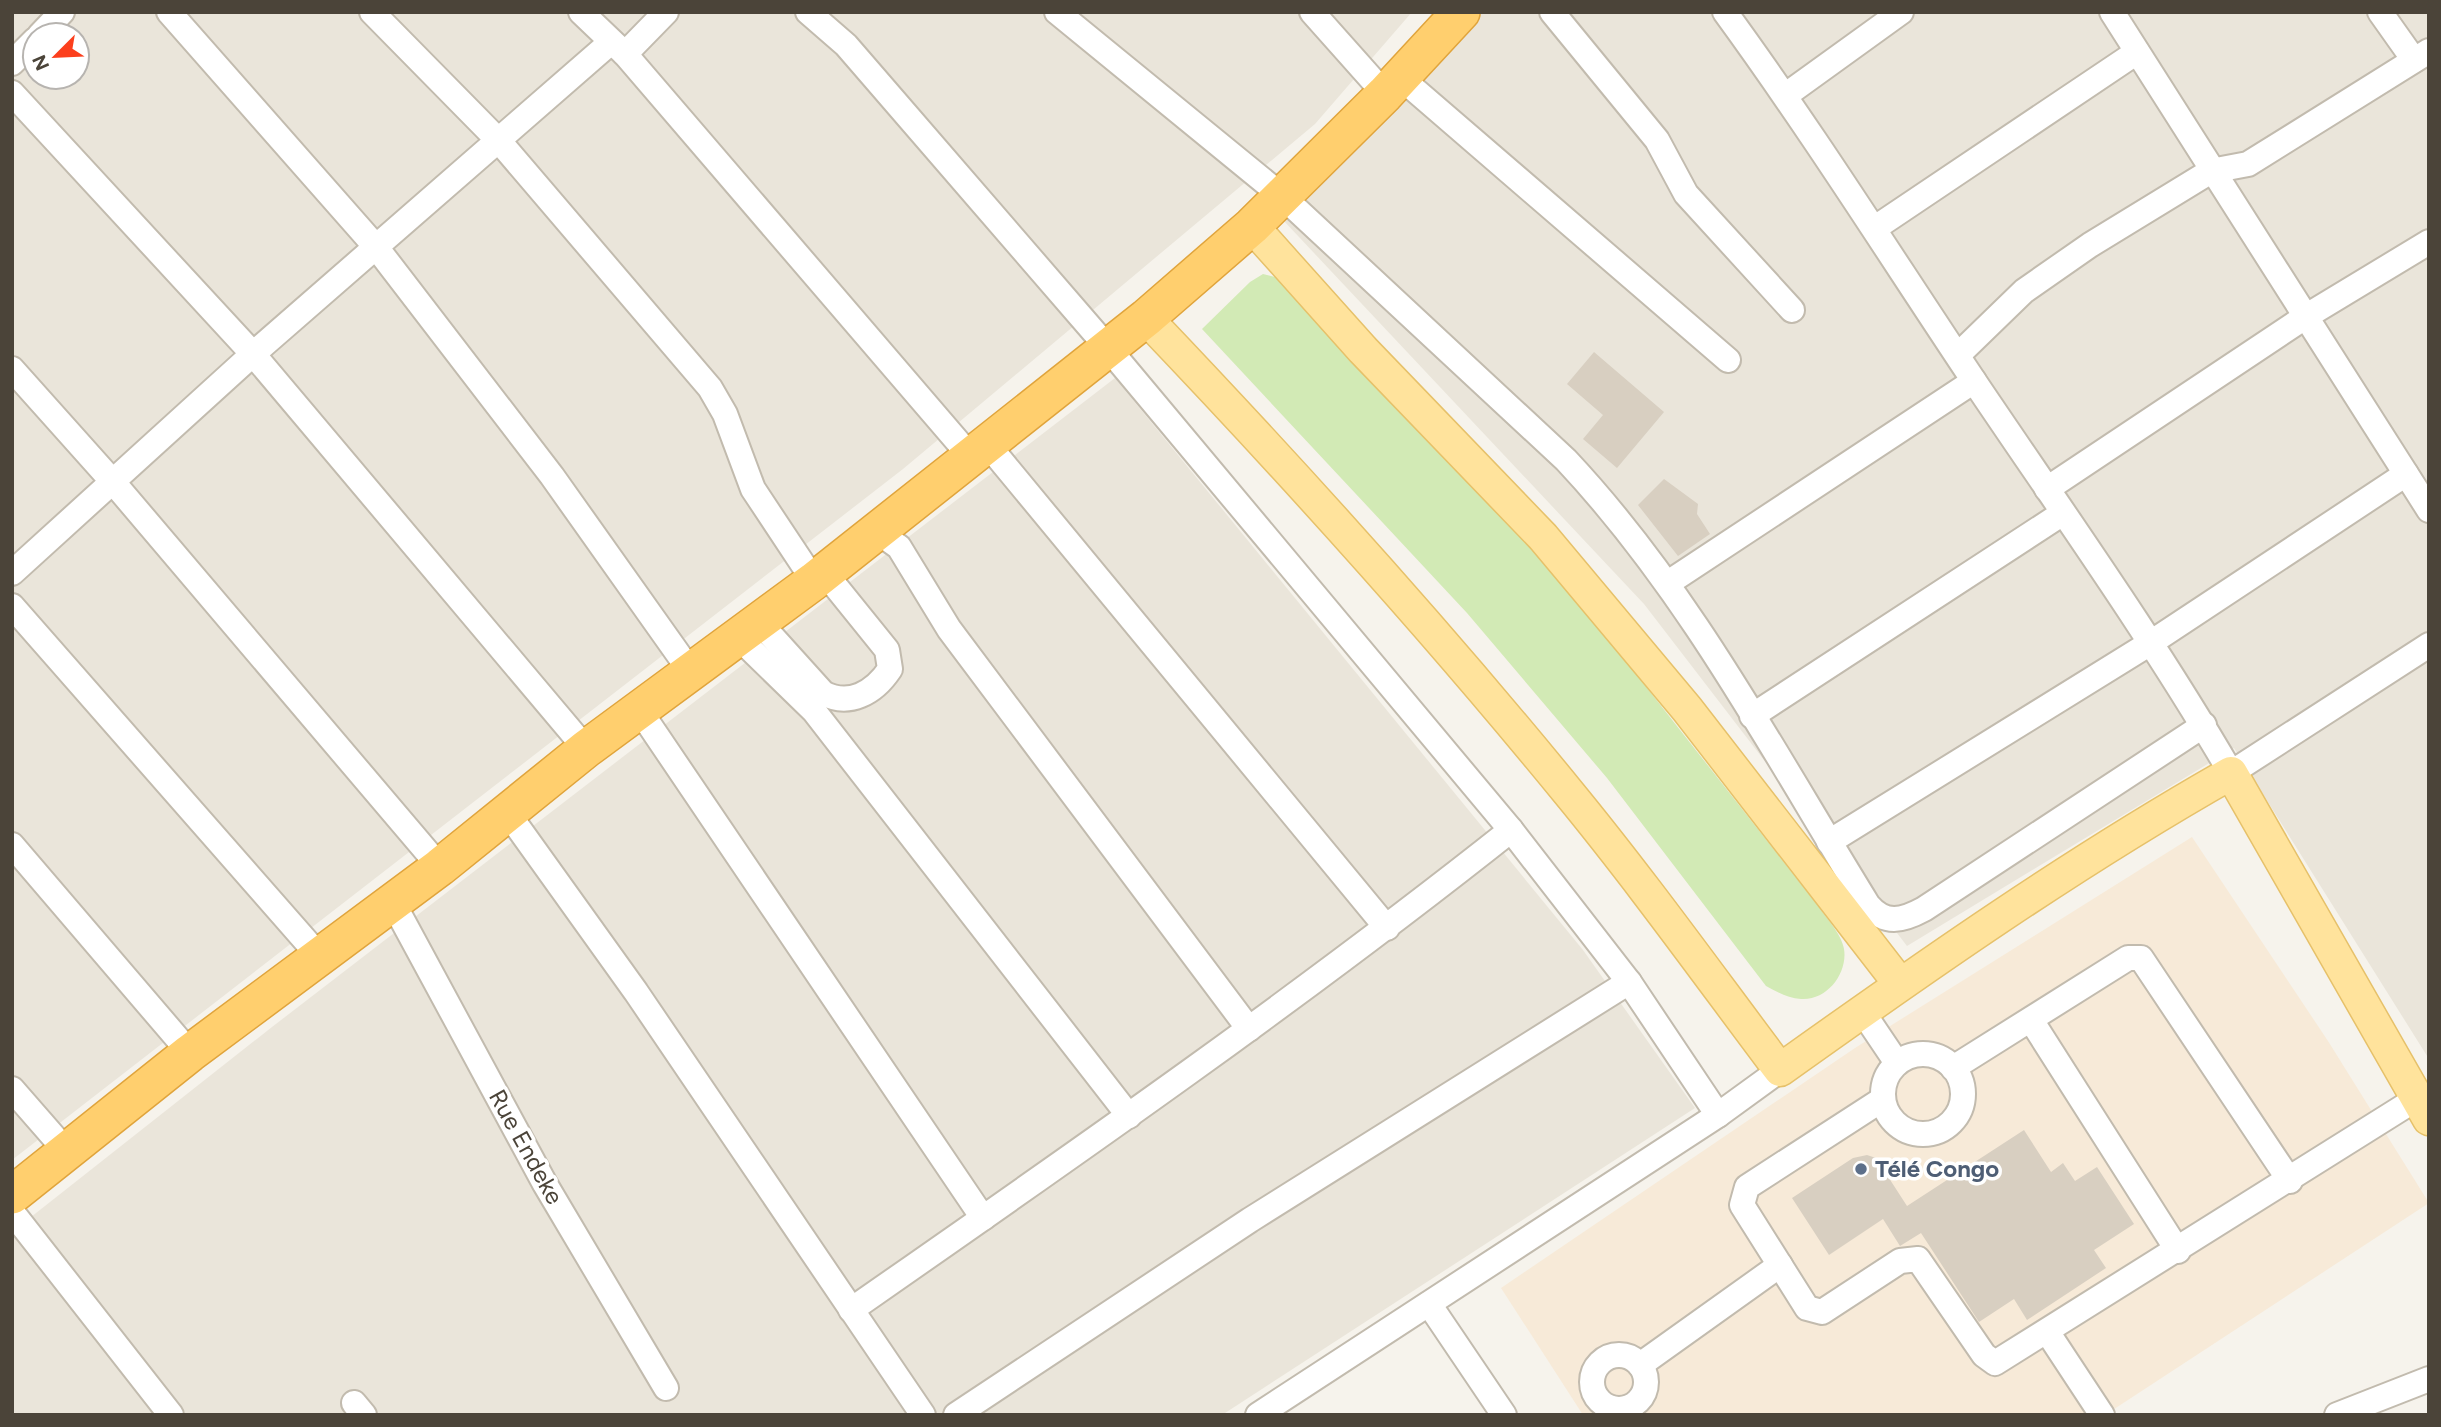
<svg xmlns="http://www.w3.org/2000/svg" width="2441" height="1427" viewBox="0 0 2441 1427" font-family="Figtree,sans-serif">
	<rect width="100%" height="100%" fill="#f6f3ec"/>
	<g fill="#eae5da" fill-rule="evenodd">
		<path d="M12,12h1400l-97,112 -412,345 -891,691zM35,35h42v42h-42z"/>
		<polygon points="1480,12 2429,12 2429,1059 2234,748 1907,946 1644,604 1283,220"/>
		<polygon points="1115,378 1583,950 1695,1108 1222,1415 12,1415 12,1232 272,1027"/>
	</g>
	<polygon fill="#f7ead8" points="2192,837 2328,1041 2429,1203 2105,1415 1583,1415 1501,1288 1855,1048"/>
	<path fill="#d2eab5" d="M1263,274l12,3 36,36 214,226 82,98 212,270c8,12 23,28 25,42 4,24 -17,52 -43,50 -13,-1 -24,-7 -35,-13l-159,-208 -140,-165 -265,-284 48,-47z"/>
	<g fill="#d8cfc1">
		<polygon points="1594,352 1664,412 1617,468 1583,439 1603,415 1567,384"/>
		<polygon points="1664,479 1698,504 1697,514 1710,534 1678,556 1638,505"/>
		<polygon points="2024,1130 2051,1172 2063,1163 2075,1181 2097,1167 2134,1224 2094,1250 2106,1268 2027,1320 2014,1299 1979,1322 1921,1233 1900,1246 1883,1219 1829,1255 1792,1198 1853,1158 1867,1155 1876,1158 1907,1206"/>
	</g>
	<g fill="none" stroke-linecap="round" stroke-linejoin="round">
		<g stroke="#c2bbae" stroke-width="28">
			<g id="minor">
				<polyline points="169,12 376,247 552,476 691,672"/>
				<polyline points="372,12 499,141 710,388 725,414 753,489 814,581"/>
				<polyline points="581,12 625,54 971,457"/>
				<polyline points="808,12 846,45 1108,348 1511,830 1629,982 1718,1115"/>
				<path d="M1057,12l225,184 284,264c123,131 208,293 302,445 17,20 34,16 56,4l280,-184"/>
				<polyline points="1312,12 1385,94"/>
				<polyline points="1552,12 1657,140 1686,194 1792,310"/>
				<path d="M1725,12c89,122 168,248 251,372 87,129 177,255 255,389l198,-128"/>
				<polyline points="2112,12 2429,510"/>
				<polyline points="2380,12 2414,60"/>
				<polyline points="40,35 62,12"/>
				<polyline points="625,54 666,12"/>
				<polyline points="12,63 35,40"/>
				<polyline points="1401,78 1728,360"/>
				<polyline points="12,93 253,354 586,749"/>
				<polyline points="1786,95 1901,12"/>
				<polyline points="1875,228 2137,52"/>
				<polyline points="1958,355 2024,291 2090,245 2211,171 2248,164 2429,51"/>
				<polyline points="12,369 113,482 440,867"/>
				<polyline points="988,445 1387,928"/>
				<polyline points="2047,489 2305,317 2429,242"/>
				<polyline points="875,530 899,547 949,629 1249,1029"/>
				<polyline points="12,573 253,354 611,42"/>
				<polyline points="1668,583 1974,381"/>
				<polyline points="12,606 320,957"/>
				<path d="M758,621l65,72c26,14 51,0 67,-24l-3,-19 -63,-78"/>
				<polyline points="738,637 814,711 1129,1116"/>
				<polyline points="640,711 983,1218"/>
				<polyline points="1752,716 2063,513"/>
				<polyline points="507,812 636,992 923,1415"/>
				<polyline points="1829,842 2152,642 2406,474"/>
				<polyline points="12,845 190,1053"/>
				<polyline points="392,901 545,1184 666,1388"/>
				<polyline points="1862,1011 1897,1063"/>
				<polyline points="2031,1020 2178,1251"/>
				<circle cx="1923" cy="1094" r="40"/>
				<polyline points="1953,1068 2128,958 2141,958 2290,1181"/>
				<polyline points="12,1089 67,1152"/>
				<polyline points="1883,1099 1747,1187 1742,1205 1807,1308 1822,1312 1900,1261 1918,1259 1984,1355 1995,1363 2416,1099"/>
				<polyline points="12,1212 171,1415"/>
				<polyline points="1429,1304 1504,1415"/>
				<path d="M851,1310c224,-156 447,-311 660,-480"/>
				<polyline points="2048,1333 2102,1415"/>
				<circle cx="1619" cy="1382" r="27"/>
				<polyline points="1640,1365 1780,1265"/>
				<polyline points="354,1403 364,1415"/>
				<polyline points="956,1415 1250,1220 1629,982"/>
				<polyline points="1258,1415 1718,1115 1780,1070"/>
				<polyline points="2337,1415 2429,1379"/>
			</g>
		</g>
		<g stroke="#e6c16a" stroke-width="35">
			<g id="major">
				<polyline points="1252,226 1363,350 1543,537 1687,709 1900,984"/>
				<path d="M1146,318c146,153 288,310 422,474 74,90 142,185 212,278 147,-105 294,-208 451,-297l198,346"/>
			</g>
		</g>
		<g stroke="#e0a43c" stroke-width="40">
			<polyline id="highway" points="12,1195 190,1053 440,867 586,749 814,581 1146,318 1252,226 1385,94 1461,12"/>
		</g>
		<use href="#minor" stroke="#fff" stroke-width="24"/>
		<use href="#major" stroke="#ffe39c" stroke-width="32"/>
		<use href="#highway" stroke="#ffcf6e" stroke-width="37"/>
	</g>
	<circle fill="#5c6f8a" stroke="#fff" stroke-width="2.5" cx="1861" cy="1169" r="7"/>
	<g text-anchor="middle" stroke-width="7" stroke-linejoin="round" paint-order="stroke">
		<g font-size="24" fill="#4b4439" stroke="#fff">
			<text transform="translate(526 1147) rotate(61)" y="8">Rue Endeke</text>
		</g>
		<g font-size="24" font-weight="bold" fill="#4e5e75" stroke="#fff" text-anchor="start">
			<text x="1875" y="1177">Télé Congo</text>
		</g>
	</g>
	<rect width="2441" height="1427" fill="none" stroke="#4b4439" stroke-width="28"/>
	<g transform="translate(56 56) rotate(246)"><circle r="33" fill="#ffffff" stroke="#b7b4b0" stroke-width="2"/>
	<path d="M0-5L12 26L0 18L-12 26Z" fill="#fc3f1d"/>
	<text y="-10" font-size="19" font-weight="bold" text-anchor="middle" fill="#4b4439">N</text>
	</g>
</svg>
